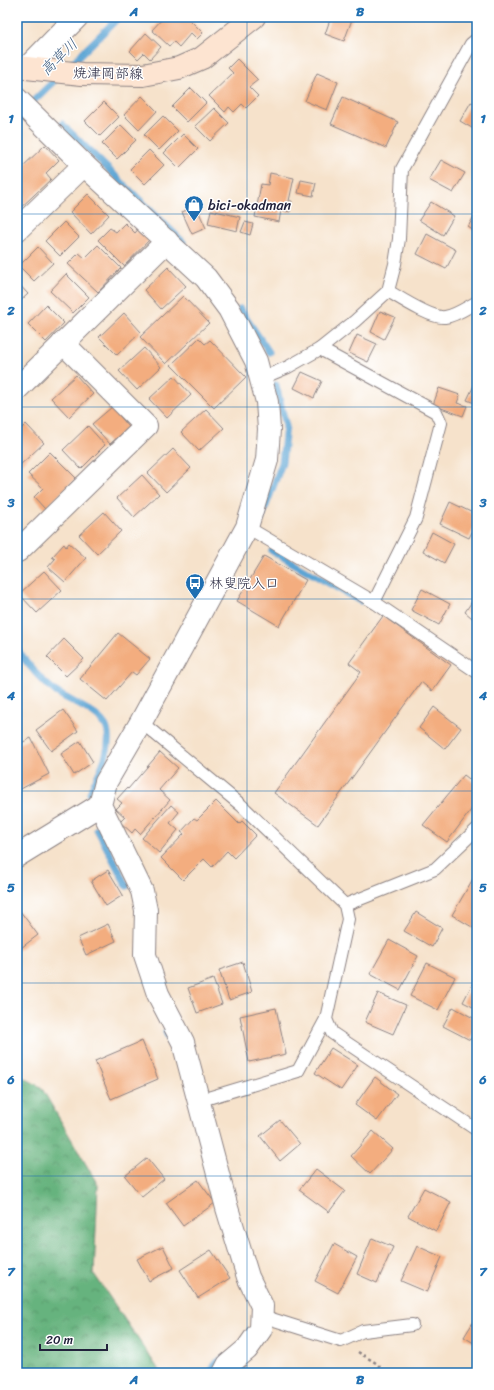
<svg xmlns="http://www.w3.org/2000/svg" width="494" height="1390" viewBox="0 0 494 1390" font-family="Sriracha,'Klee One',sans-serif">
	<defs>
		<pattern id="forest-crowns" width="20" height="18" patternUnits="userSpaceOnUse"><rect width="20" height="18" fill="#66b37e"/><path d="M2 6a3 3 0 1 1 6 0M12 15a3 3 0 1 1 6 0" fill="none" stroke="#549168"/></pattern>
	</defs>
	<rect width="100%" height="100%" fill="#fff"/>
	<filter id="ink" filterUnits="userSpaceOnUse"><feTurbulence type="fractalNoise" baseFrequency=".025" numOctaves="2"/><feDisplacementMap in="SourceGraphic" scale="8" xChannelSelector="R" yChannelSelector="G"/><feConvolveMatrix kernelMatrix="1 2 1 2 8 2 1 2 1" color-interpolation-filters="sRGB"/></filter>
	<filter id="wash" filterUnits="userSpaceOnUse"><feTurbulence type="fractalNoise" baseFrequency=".012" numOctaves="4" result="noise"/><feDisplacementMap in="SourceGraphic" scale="16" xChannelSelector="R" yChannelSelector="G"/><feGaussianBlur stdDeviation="0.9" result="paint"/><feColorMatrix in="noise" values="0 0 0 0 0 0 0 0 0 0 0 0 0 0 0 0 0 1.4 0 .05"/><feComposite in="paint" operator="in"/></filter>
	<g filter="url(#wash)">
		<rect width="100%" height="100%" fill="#f6e2cb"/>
		<polygon fill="url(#forest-crowns)" stroke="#446a5c" points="17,1074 41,1087 98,1185 94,1274 161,1373 17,1373"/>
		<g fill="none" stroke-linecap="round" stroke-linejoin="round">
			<g stroke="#5da5d4" stroke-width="7">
				<polyline points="66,69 119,17"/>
				<polyline points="17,117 59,76"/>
				<polyline points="62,124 183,242"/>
				<polyline points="240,309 269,352"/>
				<polyline points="261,519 282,463 286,426 276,385"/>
				<polyline points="272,551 360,601"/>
				<path d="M17,649c11,16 23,31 39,43 13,9 46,21 51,37 6,21 -9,45 -17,64"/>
				<polyline points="97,829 127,886"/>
				<polyline points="166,1032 177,1057"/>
				<polyline points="211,1373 215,1364 225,1357"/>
			</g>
		</g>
		<g id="blocks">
			<g fill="#f3ad7f">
				<polygon points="164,17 187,17 203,33 197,39 191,33 179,47 174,42 169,46 152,30"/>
				<polygon points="331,17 353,17 344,41 325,34"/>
				<polygon points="146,33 161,47 150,59 144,53 138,59 130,51"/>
				<polygon points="237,59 258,80 249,87 258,96 246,108 242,104 234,112 229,107 225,112 209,96 233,73 228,68"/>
				<polygon points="317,73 338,82 327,110 305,101"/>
				<polygon points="191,88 206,103 187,122 172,107"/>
				<polygon points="142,96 157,111 139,130 124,115"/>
				<polygon points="343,97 398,122 386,148 331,124"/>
				<polygon points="104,102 119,117 100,136 85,121"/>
				<polygon points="471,102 477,105 477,131 460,121"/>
				<polygon points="214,108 229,123 210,141 195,126"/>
				<polygon points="163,116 178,131 159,150 144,135"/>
				<polygon points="121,125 136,140 117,159 102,144"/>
				<polygon points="183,134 198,149 179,168 164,153"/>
				<polygon points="45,145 59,160 46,173 51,179 17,211 17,172"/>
				<polygon points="149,150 164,165 145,184 130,169"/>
				<polygon points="441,160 465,173 453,193 429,180"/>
				<polygon points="270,173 294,178 289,201 292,201 290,212 281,210 279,222 255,217 261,184 268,185"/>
				<polygon points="301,180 316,183 313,196 298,193"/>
				<polygon points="88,194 109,215 91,234 70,212"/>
				<polygon points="431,202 454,216 443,235 419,220"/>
				<polygon points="196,206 206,228 192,234 182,212"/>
				<polygon points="211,210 240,217 237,231 208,224"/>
				<polygon points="477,211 477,233 468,227"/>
				<polygon points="64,222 79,237 60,256 45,241"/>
				<polygon points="245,222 253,224 250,235 241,232"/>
				<polygon points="125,223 135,233 142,225 153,236 124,266 98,240 110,228 116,232"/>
				<polygon points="427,234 456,250 446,269 417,254"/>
				<polygon points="98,245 121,268 98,292 68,264 79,253 85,258"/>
				<polygon points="38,247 53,263 34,281 19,266"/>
				<polygon points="168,267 186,286 161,309 144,290"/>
				<polygon points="66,274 89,297 73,313 50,291"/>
				<polygon points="17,282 28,294 17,304"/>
				<polygon points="183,296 209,323 166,364 140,337"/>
				<polygon points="46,305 64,323 46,342 28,324"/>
				<polygon points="380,311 395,317 384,339 371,332"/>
				<polygon points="124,313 141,332 117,355 99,337"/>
				<polygon points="357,335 377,344 368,362 349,353"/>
				<polygon points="199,338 205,344 210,340 246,377 214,408 171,365"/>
				<polygon points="144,348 161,367 137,390 119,371"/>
				<polygon points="302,372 322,381 314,398 294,388"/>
				<polygon points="76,375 93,394 69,417 51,398"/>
				<polygon points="174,376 191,395 167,418 149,399"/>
				<polygon points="477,379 477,404 467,400"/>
				<polygon points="439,388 460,395 457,403 467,406 463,416 433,405"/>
				<polygon points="112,407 129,427 110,444 92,424"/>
				<polygon points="206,409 224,428 199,451 181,432"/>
				<polygon points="26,424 44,443 19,466 17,464 17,433"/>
				<polygon points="88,426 105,445 81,469 63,450"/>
				<polygon points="173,449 191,468 166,492 148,473"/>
				<polygon points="50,452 76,478 45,509 34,497 43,488 28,474"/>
				<polygon points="142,475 159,494 134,517 117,498"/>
				<polygon points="450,502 477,515 477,522 469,538 440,524"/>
				<polygon points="104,512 121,531 97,554 79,535"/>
				<polygon points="432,532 454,544 444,563 423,551"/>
				<polygon points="69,543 86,558 65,582 48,567 55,559 52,557 64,544 66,547"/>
				<polygon points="264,556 306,580 279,626 237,601"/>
				<polygon points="44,571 62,590 37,613 19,594"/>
				<polygon points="422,589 450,604 439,625 411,610"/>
				<polygon points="477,594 477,622 465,612"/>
				<polygon points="383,616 451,665 432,691 421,682 318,825 274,793 361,672 349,663"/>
				<polygon points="118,633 150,659 136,675 132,672 107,701 80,679"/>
				<polygon points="64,639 84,659 66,676 47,657"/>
				<polygon points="434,707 461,728 445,749 419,728"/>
				<polygon points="63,710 78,731 51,751 36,730"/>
				<polygon points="31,738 49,774 17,791 17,745"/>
				<polygon points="80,741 93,762 74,775 61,754"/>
				<polygon points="160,752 178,768 159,790 170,800 140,834 135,829 132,833 120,822 125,817 116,809 122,803 117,799 127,788 128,789"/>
				<polygon points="464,775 477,785 477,802 447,842 423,825"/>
				<polygon points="216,801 239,824 242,821 256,835 234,858 227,851 212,867 204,859 183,880 161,858 184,834 181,832 194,818 197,820"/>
				<polygon points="171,805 179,812 170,823 178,830 159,853 142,838"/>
				<polygon points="108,870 123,895 106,906 91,881"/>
				<polygon points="474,877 477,878 477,930 452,915"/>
				<polygon points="20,911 38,935 17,951 17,914"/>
				<polygon points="416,912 442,928 432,947 404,931"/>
				<polygon points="108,924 116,941 86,955 78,938"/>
				<polygon points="389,940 418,956 400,990 370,974"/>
				<polygon points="243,962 252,992 229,1000 219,970"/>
				<polygon points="427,963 455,977 438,1010 410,996"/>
				<polygon points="477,975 477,1009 463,1002"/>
				<polygon points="213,979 222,1004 197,1013 188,988"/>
				<polygon points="378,993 406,1005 393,1034 365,1022"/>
				<polygon points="453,1007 477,1020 477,1027 470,1040 443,1026"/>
				<polygon points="276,1008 286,1054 249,1062 240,1016"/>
				<polygon points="142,1041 158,1079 111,1099 95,1061"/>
				<polygon points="331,1048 358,1065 341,1090 315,1073"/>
				<polygon points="375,1077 397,1094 377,1121 355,1105"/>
				<polygon points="280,1120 300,1144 280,1161 260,1136"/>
				<polygon points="373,1131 393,1149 370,1174 351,1156"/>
				<polygon points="147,1158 164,1179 142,1197 125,1176"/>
				<polygon points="316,1169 345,1191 329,1212 299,1190"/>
				<polygon points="198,1180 215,1203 183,1226 166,1203"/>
				<polygon points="424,1188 451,1202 436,1231 408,1216"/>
				<polygon points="372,1238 393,1247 377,1283 357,1274"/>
				<polygon points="334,1244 357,1257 338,1293 315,1281"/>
				<polygon points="163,1246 174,1268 149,1281 137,1259"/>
				<polygon points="417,1246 442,1257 427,1292 401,1281"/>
				<polygon points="211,1250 230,1278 198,1298 180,1270"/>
				<polygon points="477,1316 477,1345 464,1337"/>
			</g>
		</g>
	</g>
	<g filter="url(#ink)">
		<use href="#blocks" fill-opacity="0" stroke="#8c8283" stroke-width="1"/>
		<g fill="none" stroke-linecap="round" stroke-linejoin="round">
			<g stroke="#8c8283" stroke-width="14">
				<g id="service">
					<path d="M388,291c12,7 44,28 57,26 10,-1 23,-10 32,-15"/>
					<polyline points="320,349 436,412 441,423 416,518 374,602"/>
					<polyline points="262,378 288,367 320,349 355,321 388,291 395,264 399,239 402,169 471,44 477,39"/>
					<polyline points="247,527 374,602 477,672"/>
					<polyline points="141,722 241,805 345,905 348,919 326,1019 332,1033 477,1130"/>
					<polyline points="345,905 435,869 477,829"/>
					<polyline points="198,1101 298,1071 326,1019"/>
					<polyline points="262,1316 341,1341 363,1331 412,1325"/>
				</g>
			</g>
			<g stroke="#8c8283" stroke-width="24">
				<g id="minor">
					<polyline points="27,68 77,17"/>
					<polyline points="17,99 84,165 206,278 229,309 256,361 267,402 269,429 267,460 247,527 141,722 106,782 100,805 142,891 146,910 145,955 158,994 183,1042 227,1208 248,1277 262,1306 261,1329 247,1349 228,1365 224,1373"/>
					<polyline points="17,230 84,165"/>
					<polyline points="17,389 167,241"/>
					<polyline points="17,550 18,551 146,426 63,343"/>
					<polyline points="17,856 100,805"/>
				</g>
			</g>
			<g stroke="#8c8283" stroke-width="24">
				<polyline id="secondary" points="17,67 82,74 143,75 179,68 202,58 254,17"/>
			</g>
			<polyline stroke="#8c8283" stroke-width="2.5" stroke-dasharray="3 3" stroke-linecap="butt" points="358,1352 376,1363 386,1373"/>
			<use href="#service" stroke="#fff" stroke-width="12"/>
			<use href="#minor" stroke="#fff" stroke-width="22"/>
			<use href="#secondary" stroke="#fde4d1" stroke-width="22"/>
		</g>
	</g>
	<path fill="none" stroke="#1f6fb2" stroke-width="1" stroke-opacity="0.55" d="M247,17v1356M17,214h460M17,407h460M17,599h460M17,791h460M17,983h460M17,1176h460"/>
	<defs>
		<g id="shop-pin" transform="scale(1)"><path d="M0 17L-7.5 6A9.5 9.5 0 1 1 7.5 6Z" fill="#1f6fb2" stroke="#fff"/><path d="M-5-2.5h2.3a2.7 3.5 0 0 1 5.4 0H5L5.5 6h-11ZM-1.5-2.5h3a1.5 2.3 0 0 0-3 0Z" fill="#fff"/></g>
		<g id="bus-pin" transform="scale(1)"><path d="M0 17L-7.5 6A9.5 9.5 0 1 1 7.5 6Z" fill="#1f6fb2" stroke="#fff"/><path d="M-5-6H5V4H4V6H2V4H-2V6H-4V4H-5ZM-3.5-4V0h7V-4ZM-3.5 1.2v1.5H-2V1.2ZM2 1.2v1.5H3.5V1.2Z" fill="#fff"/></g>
	</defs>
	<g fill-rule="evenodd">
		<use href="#shop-pin" x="194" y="205"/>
		<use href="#bus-pin" x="195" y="583"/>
	</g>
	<g text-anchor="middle" stroke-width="3" stroke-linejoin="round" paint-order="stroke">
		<g font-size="14" fill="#22223b" stroke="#fff">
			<text transform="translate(108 73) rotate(1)" y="5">焼津岡部線</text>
		</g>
		<g font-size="14" fill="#22223b" stroke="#fff" text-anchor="start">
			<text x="208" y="210">bici-okadman</text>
			<text x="209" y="588">林叟院入口</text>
		</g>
		<g font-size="15" font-style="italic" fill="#3d5d80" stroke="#fff">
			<text transform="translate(59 57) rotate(-44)" y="5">高草川</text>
		</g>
	</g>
	<rect width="494" height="1390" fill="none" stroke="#fff" stroke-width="44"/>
	<path d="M40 1344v6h67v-6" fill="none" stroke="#22223b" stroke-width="2"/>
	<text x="46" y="1344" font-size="12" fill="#22223b" stroke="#ffffff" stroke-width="3" paint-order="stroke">20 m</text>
	<rect x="22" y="22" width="450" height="1346" fill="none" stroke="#1f6fb2" stroke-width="1.5"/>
	<g font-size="13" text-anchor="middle" font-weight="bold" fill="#1f6fb2">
		<text x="134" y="16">A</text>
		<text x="360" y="16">B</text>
		<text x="11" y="123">1</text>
		<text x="483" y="123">1</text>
		<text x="11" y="315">2</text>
		<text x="483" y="315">2</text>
		<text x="11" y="507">3</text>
		<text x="483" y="507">3</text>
		<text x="11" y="700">4</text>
		<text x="483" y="700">4</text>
		<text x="11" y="892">5</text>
		<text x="483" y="892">5</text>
		<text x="11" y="1084">6</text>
		<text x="483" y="1084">6</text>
		<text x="11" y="1276">7</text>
		<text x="483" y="1276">7</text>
		<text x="134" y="1384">A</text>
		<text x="360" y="1384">B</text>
	</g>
</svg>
